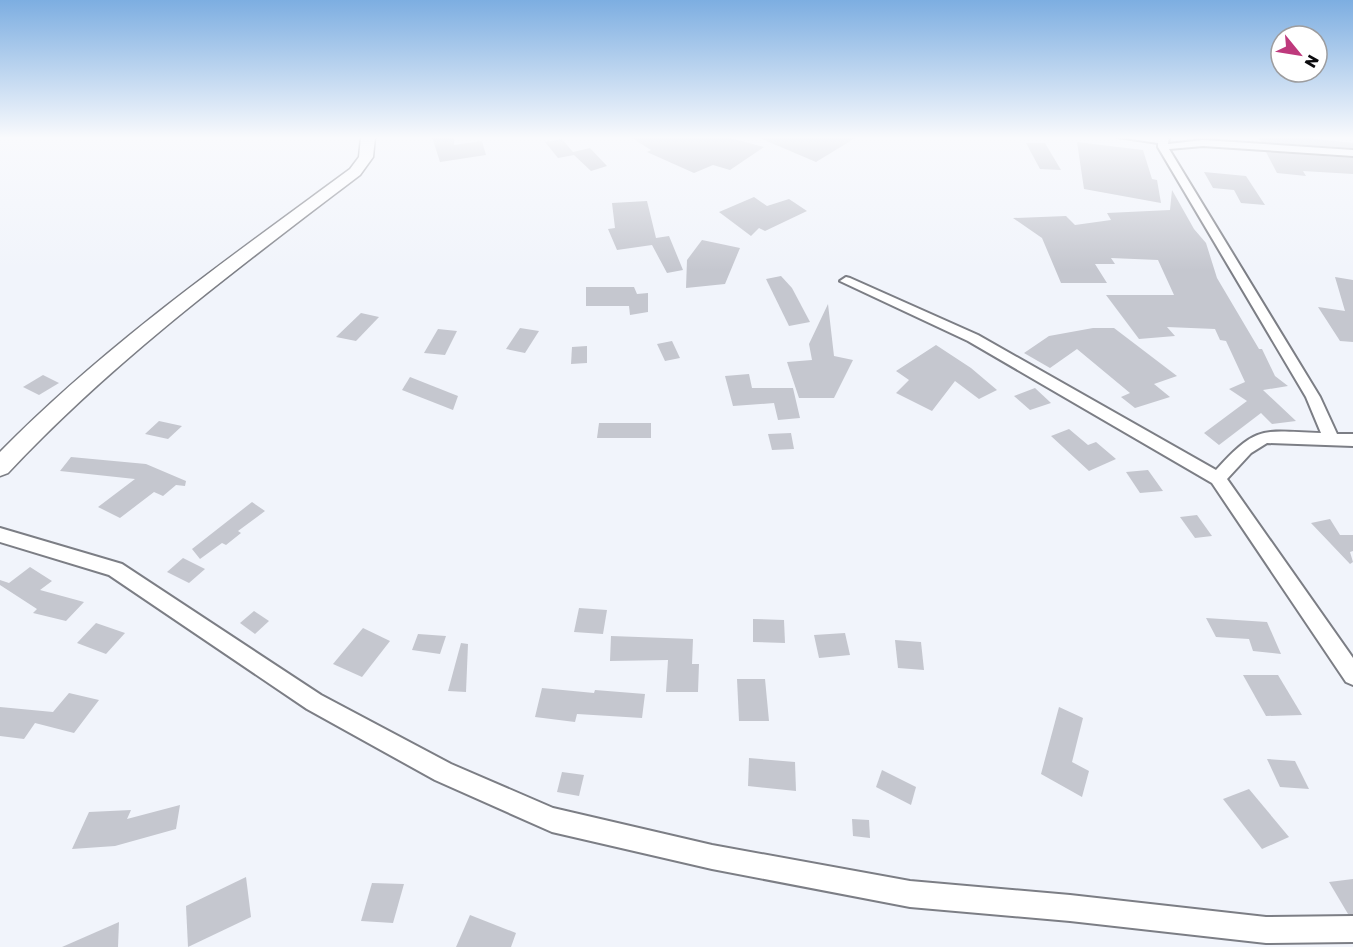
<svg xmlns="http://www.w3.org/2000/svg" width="1353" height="947" viewBox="0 0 1353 947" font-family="Rubik,sans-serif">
	<rect width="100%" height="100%" fill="#f1f4fb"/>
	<g fill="#c5c7cf">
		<polygon points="432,137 454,137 454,145 482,141 486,155 440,162"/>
		<polygon points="630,137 726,137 764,147 730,170 713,165 694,173 647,152 651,150"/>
		<polygon points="757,137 857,137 816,162"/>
		<polygon points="1258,137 1298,137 1353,143 1353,148 1261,142"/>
		<polygon points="562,139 573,152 590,148 607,166 591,171 574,155 558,158 545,142"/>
		<polygon points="1077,142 1143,150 1152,179 1157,180 1161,203 1084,189"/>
		<polygon points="1026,143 1045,143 1061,170 1040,169"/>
		<polygon points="1266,152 1353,158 1353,174 1303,171 1306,176 1277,173"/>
		<polygon points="1204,172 1246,176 1265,205 1241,203 1234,190 1213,188"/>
		<polygon points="1172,190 1194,229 1206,243 1217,278 1259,349 1262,349 1275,376 1288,386 1263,390 1296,421 1272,424 1261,413 1219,445 1204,433 1247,401 1229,389 1245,382 1226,341 1220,340 1215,329 1167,327 1175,336 1139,339 1106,295 1174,295 1158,260 1111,258 1115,264 1095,264 1107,283 1061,283 1042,238 1013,218 1066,216 1075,225 1111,220 1107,213 1170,210"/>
		<polygon points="754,197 767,206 789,199 807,211 765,231 759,228 751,236 719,212"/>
		<polygon points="647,201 656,238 669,236 683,270 667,273 652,245 617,250 608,229 615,228 612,203"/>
		<polygon points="702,240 740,248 725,284 686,288 687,260"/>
		<polygon points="781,276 792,288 810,322 789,326 766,279"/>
		<polygon points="1335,277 1353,280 1353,342 1340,341 1318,307 1345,311"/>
		<polygon points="586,287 634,287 637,294 648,293 648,312 630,315 629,306 586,306"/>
		<polygon points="828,304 834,356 853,360 834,398 799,398 787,362 812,360 809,344"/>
		<polygon points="361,313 379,317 356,341 336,337"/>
		<polygon points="520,328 539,331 525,353 506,349"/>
		<polygon points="1093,328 1114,328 1177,376 1154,384 1170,397 1135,408 1121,397 1130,393 1077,349 1050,368 1024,353 1049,336"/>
		<polygon points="438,329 457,331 445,355 424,353"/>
		<polygon points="672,341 680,358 665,361 657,344"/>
		<polygon points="936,345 971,368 997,390 979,399 955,381 932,411 896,393 909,380 896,371"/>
		<polygon points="587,346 587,363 571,364 572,347"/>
		<polygon points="749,374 752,388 793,388 800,418 778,420 774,403 733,406 725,376"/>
		<polygon points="43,375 59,383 39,395 23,387"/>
		<polygon points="410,377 458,396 453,410 402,390"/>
		<polygon points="1035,388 1051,403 1030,410 1014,396"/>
		<polygon points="159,421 182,426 168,439 145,434"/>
		<polygon points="599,423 651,423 651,438 597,438"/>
		<polygon points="1069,429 1088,445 1096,442 1116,459 1089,471 1051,436"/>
		<polygon points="791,433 794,449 772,450 768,434"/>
		<polygon points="71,457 146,464 186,481 185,486 176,485 163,496 154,492 120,518 98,507 135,479 60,471"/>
		<polygon points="1148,470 1163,491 1140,493 1126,472"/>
		<polygon points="252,502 265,511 238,531 241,533 226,545 222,543 200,559 192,549"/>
		<polygon points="1197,515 1212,536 1195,538 1180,517"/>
		<polygon points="1330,519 1340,535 1353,535 1353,551 1350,552 1353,562 1350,564 1311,523"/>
		<polygon points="183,558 205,569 189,583 167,572"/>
		<polygon points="30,567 52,581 40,590 84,602 66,621 33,613 37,609 0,585 0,580 9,583"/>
		<polygon points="579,608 607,610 603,634 574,632"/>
		<polygon points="254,611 269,621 255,634 240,623"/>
		<polygon points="1206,618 1267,622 1281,654 1253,651 1249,639 1216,637"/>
		<polygon points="753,619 784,620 785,643 753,642"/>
		<polygon points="96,623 125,633 106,654 77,643"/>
		<polygon points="363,628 390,641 362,677 333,664"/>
		<polygon points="845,633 850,655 819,658 814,635"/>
		<polygon points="418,634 446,636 440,654 412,650"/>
		<polygon points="611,636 693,639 692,664 699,664 698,692 666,692 668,660 610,661"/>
		<polygon points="895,640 921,642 924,670 898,668"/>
		<polygon points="461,643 468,644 466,692 448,691"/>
		<polygon points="1243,675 1278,675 1302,715 1266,716"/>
		<polygon points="737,679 765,679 769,721 739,721"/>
		<polygon points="542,688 594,693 595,690 645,694 642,718 577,714 575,722 535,717"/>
		<polygon points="69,693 99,700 74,733 35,723 24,739 0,736 0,707 53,712"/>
		<polygon points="1059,707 1083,718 1072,762 1089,771 1082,797 1041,774"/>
		<polygon points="749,758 795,762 796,791 748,786"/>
		<polygon points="1267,759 1295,761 1309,789 1280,787"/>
		<polygon points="882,770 916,787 911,805 876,787"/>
		<polygon points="562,772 584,775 579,796 557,792"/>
		<polygon points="1249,789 1289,837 1262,849 1223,799"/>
		<polygon points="180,805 176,829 115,846 72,849 89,812 131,810 127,819"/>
		<polygon points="852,819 869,820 870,838 853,836"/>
		<polygon points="246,877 251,917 188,947 186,906"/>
		<polygon points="1353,879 1353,914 1348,914 1329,882"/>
		<polygon points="372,883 404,884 393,923 361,921"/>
		<polygon points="470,915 516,933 511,947 456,947"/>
		<polygon points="119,922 118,947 62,947"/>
	</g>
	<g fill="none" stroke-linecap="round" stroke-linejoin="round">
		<g stroke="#7c7e85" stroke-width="4">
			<g id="street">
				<path d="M1118,137h51l-1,7 35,-4 150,10v6l-150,-10 -34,3 151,248 17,37h16v12l-86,-3 -16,10 -24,26 126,179v27l-7,-3 -134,-199 -244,-142 -128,-60 6,-4 4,1 128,57 238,135c42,-46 46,-39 105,-37l-15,-36 -148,-250v-4z"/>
				<polygon points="0,528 122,564 321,695 451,764 553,808 712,845 910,881 1070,895 1266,917 1353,916 1353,942 1266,943 1070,921 910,907 712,869 552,832 435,780 307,709 109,575 0,542"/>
			</g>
		</g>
		<g stroke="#7c7e85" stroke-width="3">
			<path id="secondary" d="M361,137h14l-2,20 -13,18c-122,93 -246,185 -352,298l-8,3v-24c105,-107 229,-194 350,-283l9,-12z"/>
		</g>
		<use href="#street" fill="#fff" fill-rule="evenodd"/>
		<use href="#secondary" fill="#fff" fill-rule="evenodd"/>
	</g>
	<linearGradient id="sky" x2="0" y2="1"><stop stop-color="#7daee1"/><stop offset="0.51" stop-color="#f9fafd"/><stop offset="1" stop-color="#f9fafd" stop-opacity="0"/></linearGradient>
	<rect width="1353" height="270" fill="url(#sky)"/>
	<g transform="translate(1299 54) rotate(120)"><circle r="28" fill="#ffffff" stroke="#9d9d9f" stroke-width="1.5"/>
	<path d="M0-4.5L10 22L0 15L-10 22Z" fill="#be397c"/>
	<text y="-9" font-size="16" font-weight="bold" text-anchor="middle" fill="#0b0b0e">N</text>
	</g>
</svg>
